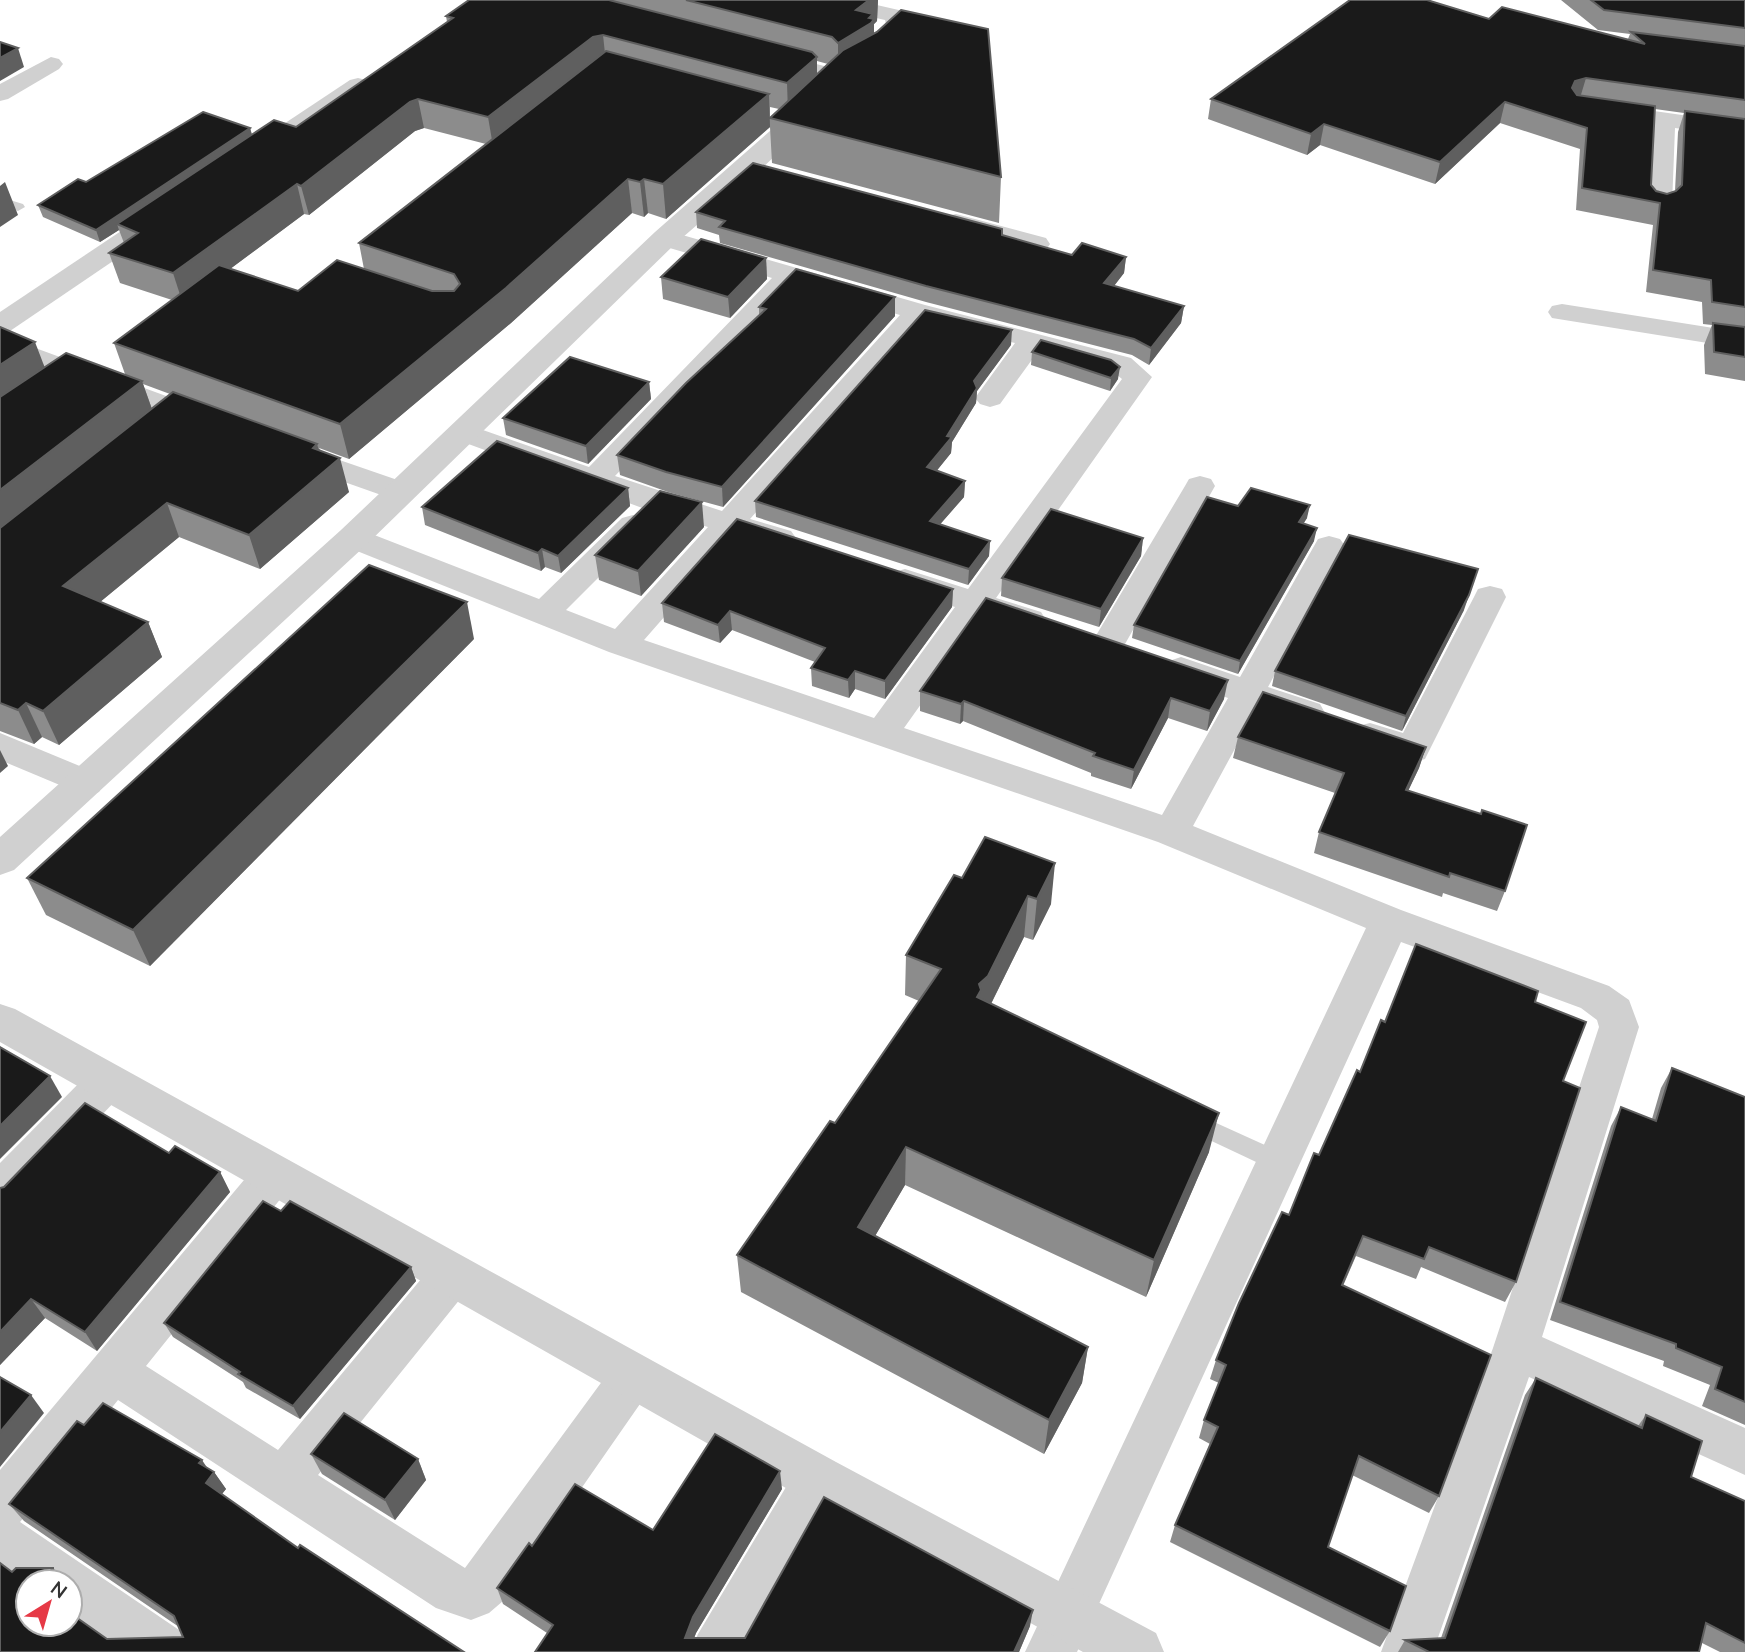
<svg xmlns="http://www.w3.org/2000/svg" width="1745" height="1652" viewBox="0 0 1745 1652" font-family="'Nunito Sans',sans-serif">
	<rect width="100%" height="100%" fill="#fff"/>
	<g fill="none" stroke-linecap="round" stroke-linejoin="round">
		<g fill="#d0d0d0" fill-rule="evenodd">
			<polygon points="0,197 23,204 25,207 18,211 0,205"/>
			<polygon points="1192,1112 1287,1155 1290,1162 1287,1169 1279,1172 1271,1169 1184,1128 1181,1121 1184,1114"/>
		</g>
		<g fill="#d0d0d0" fill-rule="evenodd">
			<path d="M816,0h39l48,11 8,20 -5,14 -16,17h-16l-4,-5c10,-14 21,-18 15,-37l-66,-15z"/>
			<polygon points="51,57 59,59 63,64 59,69 8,99 0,101 0,84"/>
			<polygon points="358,78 366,80 370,85 366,90 264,159 255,161 246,159 243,154 246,149 350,80"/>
			<polygon points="1605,104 1745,124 1745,138 1675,128 1672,205 1668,210 1659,213 1650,210 1646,205 1651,125 1596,116 1593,111 1596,106"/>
			<polygon points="163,207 172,209 176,215 172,221 10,331 0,333 0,312 154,209"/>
			<polygon points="956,214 1046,238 1050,244 1046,250 1037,252 947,228 943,222 947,216"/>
			<path d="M665,230l260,75 206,53 21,19 -156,221 45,14 5,8 -5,8 -12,3 -46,-14 -79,111 258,87 66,-117 -59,-21 -5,-8 5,-8 12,-4 59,20 78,-138 11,-3 11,3 5,7 -77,141 52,17 5,9 -5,9 -12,3 -51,-17 -64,118 208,84 208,76 20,14 10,27 -97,310 203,91v47l-216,-98 -96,275h-52l112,-304 106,-321 -2,-7 -16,-12 -180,-66 -324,710h-52l341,-724 -208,-86 -549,-190 -267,-107 -5,-7 5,-7 11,-3 11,3 175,68 83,-81 11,-3 11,3 5,7 -5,7 -78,78 49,19 93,-102 -63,-18 -193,-71 -4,-6 4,-6 11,-3 126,44 183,-189 -116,-34 -4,-6 4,-6zM796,285l104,30 -178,196 -107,-35zM924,322l91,21 -40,55 5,6 10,3 10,-3 39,-54 72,20 11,9 -154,210 -63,-20 -11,3 -5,8 5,8 61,19 -81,111 -230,-78 92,-105 44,13 11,-3 5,-7 -5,-7 -41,-12z"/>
			<polygon points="1562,304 1745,333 1745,349 1552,318 1548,312 1552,306"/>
			<polygon points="0,335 215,414 220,420 215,426 205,429 195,426 0,353"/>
			<polygon points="296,445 412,485 416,492 412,499 401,502 285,461 281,454 285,447"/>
			<polygon points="1200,476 1211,479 1215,486 1125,644 1120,652 1108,655 1096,652 1091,644 1185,486 1189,479"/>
			<polygon points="1490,586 1502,589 1506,597 1425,759 1412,763 1358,744 1352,735 1358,726 1370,723 1403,733 1474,597 1478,589"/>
			<polygon points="0,733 99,774 104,783 99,792 86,796 0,760"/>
			<polygon points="107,1065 122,1070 128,1082 122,1094 15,1205 0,1211 0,1163 92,1070"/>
			<polygon points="275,1155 290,1161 296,1174 290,1187 146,1366 278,1450 437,1260 453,1254 469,1260 475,1274 469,1288 318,1475 465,1568 617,1361 633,1354 649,1361 656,1376 649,1391 503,1601 489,1613 471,1620 436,1608 118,1400 20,1522 185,1634 193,1652 122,1652 70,1616 70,1582 28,1582 28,1586 0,1567 0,1470 260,1161"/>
			<polygon points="818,1455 835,1462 842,1479 745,1652 690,1652 698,1634 801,1462"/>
		</g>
		<g fill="#d0d0d0" fill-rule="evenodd">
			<polygon points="765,51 832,68 847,87 757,173 675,244 365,546 14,870 0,875 0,837 341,530 655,232 821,86 814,78 756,63 753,58 756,53"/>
			<polygon points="0,1004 15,1009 836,1462 1156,1633 1164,1652 1083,1652 800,1496 0,1042"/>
		</g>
	</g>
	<g fill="#8c8c8c" fill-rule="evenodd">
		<path d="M469,0h409l-1,21 -3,3v10l127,143 -2,46 -227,-60 -2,-36 -104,92 -18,-6 -4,4 -12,-4 -121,110 -162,136 -30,-11 30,44 -89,77 -81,-32 -79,65 48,20 14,35 -103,88 -17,-8 -8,7 -34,-13v-404l45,40 80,7 -11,-31 58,-43 -52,-17 -11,-30 15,-10 -5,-13 -19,12 -57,-25 -5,-12 48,-23 164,-54 2,6 44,-7 151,-105 -1,-6zM817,61l11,3 -11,10zM770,107l9,2 -9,8zM424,128l62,16 -127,99 5,26 -66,22 -68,-22 74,-55 5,1 106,-84zM143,384l27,10 -18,15z"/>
		<path d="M1561,0h184v381l-40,-7 -1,-29 8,-20 -9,-1 -1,-22 -56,-10 7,-67 -77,-15 4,-61 -80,-26 -65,61 -115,-39 -13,10 -99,-36 3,-20 278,-80 139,20 2,-5 -32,-4zM1655,109l29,4 -6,19 -3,59 -8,3 -11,-3 -5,-6z"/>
		<polygon points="696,212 1002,235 1072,255 1126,257 1124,273 1114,286 1184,306 1181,323 1149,365 1132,355 926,302 720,243 719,235 697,228"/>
		<polygon points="766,258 767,279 730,318 663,299 661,277"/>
		<polygon points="895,297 895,316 723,507 668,492 620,475 617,455 759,315 759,307"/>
		<polygon points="1011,345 977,391 976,403 952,442 951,453 936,471 965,481 964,497 940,524 990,541 989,556 968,585 756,517 755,501"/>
		<polygon points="1032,352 1118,379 1110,391 1031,365"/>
		<polygon points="649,382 651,399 588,464 506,435 503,418"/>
		<polygon points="628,488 630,506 561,573 545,567 541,571 425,525 422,507"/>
		<polygon points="1238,506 1307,518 1303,524 1314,541 1238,674 1132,638 1134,625"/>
		<polygon points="704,527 641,596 599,580 595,555"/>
		<polygon points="1143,538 1141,556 1099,627 1001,596 1002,578"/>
		<polygon points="953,589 952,607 885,699 855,689 849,698 812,686 811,668 815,662 732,630 720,643 664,622 662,603"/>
		<polygon points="1464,610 1402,731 1272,686 1275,671"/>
		<polygon points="474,639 150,966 46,915 27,878"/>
		<polygon points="920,691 1224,699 1207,731 1168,718 1131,789 1091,776 1091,773 963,721 960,724 920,711"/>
		<polygon points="1238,737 1426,747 1419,768 1408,791 1505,891 1497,911 1443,893 1442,897 1314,853 1319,832 1335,793 1233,758"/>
		<polygon points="985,837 1051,904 1033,940 1024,937 991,1004 1209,1152 1146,1297 905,1185 875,1236 1088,1347 1082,1383 1044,1454 741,1292 737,1255 835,1123 919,1001 905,995 906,955 962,878"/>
		<polygon points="1535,1002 1516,1282 1505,1302 1421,1267 1416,1279 1356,1256 1343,1286 1439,1496 1429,1513 1352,1475 1328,1547 1390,1631 1380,1647 1170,1542 1175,1525 1210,1444 1199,1438 1204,1420 1219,1383 1210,1379 1216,1360 1319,1155 1385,1022"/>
		<polygon points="1672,1068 1745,1097 1745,1425 1702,1406 1710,1385 1663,1366 1664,1361 1550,1320 1611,1126 1621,1107 1652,1119 1661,1088"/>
		<polygon points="169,1153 220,1172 230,1192 97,1351 45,1318 0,1365 0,1188"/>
		<polygon points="281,1211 411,1267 416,1281 300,1419 246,1388 243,1382 173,1337 164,1323"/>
		<polygon points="1536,1378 1638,1426 1646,1415 1691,1477 1745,1501 1745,1652 1720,1652 1702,1643 1699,1652 1398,1652 1405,1640 1441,1638 1525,1395"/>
		<polygon points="84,1425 206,1467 214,1472 226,1489 222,1494 298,1548 464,1652 0,1652 28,1624 107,1639 183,1637 179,1627 24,1521 9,1504"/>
		<polygon points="311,1454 418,1459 426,1480 395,1520 322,1474"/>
		<polygon points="782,1489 696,1633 694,1638 745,1638 1030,1626 1019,1652 535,1652 547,1633 503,1604 497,1588 532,1546 653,1530"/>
	</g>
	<g fill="#5f5f5f">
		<polygon points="869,0 878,0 877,21 874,24 874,47 838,72 838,43 856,10"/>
		<polygon points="603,35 606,63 493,146 488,117 593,37"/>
		<polygon points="18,48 24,67 0,81 0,58"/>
		<polygon points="817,57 817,86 788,112 787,83"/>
		<polygon points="1586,78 1580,98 1572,88 1575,81"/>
		<polygon points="769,94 770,127 666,219 663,184"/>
		<polygon points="418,99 424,128 415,131 309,215 301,186 410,102"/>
		<polygon points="1505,102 1500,123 1435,184 1440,162"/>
		<polygon points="1324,124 1320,145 1307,155 1311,134"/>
		<polygon points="250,128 253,140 117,224 119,230 100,242 96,230"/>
		<polygon points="628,179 632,213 511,323 349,459 340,424"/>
		<polygon points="644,179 648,213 644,217 640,182"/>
		<polygon points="5,182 18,215 0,227 0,186"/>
		<polygon points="297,184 304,214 183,304 173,273"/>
		<polygon points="1126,257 1124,273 1103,300 1104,283"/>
		<polygon points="766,258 767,279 730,318 728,297"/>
		<polygon points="895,297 895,316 723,507 722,487"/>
		<polygon points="1184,306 1181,323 1149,365 1151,348"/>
		<polygon points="1012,330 1011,345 977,391 976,403 952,442 951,453 927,483 927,467 947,436 974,381"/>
		<polygon points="35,342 48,376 0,408 0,365"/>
		<polygon points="1120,367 1118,379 1110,391 1111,378"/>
		<polygon points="142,381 154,415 0,537 0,490"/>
		<polygon points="649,382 651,399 588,464 586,446"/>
		<polygon points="317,444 325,471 340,458 349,492 260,569 249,535 313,448"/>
		<polygon points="965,481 964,497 930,536 930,521"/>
		<polygon points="628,488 630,506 561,573 558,556"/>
		<polygon points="702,502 704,527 641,596 638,571"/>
		<polygon points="167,503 179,537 77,621 63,586"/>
		<polygon points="1310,505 1307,518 1296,535 1299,522"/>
		<polygon points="1317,528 1314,541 1238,674 1240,661"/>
		<polygon points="1143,538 1141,556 1099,627 1101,609"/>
		<polygon points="990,541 989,556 968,585 969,569"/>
		<polygon points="542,549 545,567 541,571 538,553"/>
		<polygon points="1478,569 1464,610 1402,731 1406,716"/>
		<polygon points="953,589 952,607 885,699 885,681"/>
		<polygon points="467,602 474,639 150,966 133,930"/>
		<polygon points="730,611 732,630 720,643 718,625"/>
		<polygon points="148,622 162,657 59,745 43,711"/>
		<polygon points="855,671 855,689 849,698 848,680"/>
		<polygon points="1228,680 1224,699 1207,731 1210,711"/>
		<polygon points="1171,698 1168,718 1131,789 1134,770"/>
		<polygon points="964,701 963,721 960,724 961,704"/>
		<polygon points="26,703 42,737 34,744 18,710"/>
		<polygon points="1426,747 1419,768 1399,810 1406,790"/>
		<polygon points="0,750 8,766 0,773"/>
		<polygon points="1055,863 1051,904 1033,940 1037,899"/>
		<polygon points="1028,896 1024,937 974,1038 979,984"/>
		<polygon points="50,1076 62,1097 0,1159 0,1126"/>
		<polygon points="1219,1113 1209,1152 1146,1297 1154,1260"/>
		<polygon points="906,1147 905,1185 858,1265 858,1227"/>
		<polygon points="220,1172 230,1192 97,1351 85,1332"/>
		<polygon points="411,1267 416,1281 300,1419 293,1406"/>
		<polygon points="31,1299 45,1318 0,1365 0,1332"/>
		<polygon points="1088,1347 1082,1383 1044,1454 1049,1420"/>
		<polygon points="31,1395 44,1413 0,1467 0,1432"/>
		<polygon points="418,1459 426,1480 395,1520 385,1500"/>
		<polygon points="202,1460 212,1475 214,1472 226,1489 217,1500 206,1483 199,1463"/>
		<polygon points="780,1471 782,1489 696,1633 689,1652 685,1638 693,1617"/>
		<polygon points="53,1568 65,1582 54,1582"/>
		<polygon points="1033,1610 1030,1626 1019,1652 1014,1652"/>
	</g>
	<g fill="#1a1a1a" stroke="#5f5f5f" stroke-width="2">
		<polygon points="469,0 609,0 812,52 817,57 787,83 603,35 593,37 488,117 418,99 410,102 301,186 297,184 173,273 109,253 138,233 117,224 274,120 296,127 453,18 446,16"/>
		<polygon points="686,0 869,0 856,10 873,14 869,18 874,19 871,23 838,43 832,37"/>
		<polygon points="1350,0 1427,0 1489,19 1502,7 1645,44 1631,32 1745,46 1745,100 1586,78 1575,81 1572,88 1577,95 1655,106 1651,185 1656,191 1667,194 1676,191 1682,185 1685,111 1745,119 1745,307 1712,302 1711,280 1653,270 1660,203 1582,188 1587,128 1505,102 1440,162 1324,124 1311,134 1211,99"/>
		<polygon points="1591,0 1745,0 1745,28 1604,10"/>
		<polygon points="901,10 988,29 1001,177 770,118 843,50 877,32"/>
		<polygon points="0,42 18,48 0,58"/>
		<polygon points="606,51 769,94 663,184 644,179 640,182 628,179 506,288 340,424 114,343 219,265 298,291 337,260 432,291 454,291 460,284 454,274 359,243"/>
		<polygon points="203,112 250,128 96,230 38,205 78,179 86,182"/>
		<polygon points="753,163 1002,229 1002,235 1072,255 1082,243 1126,257 1104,283 1184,306 1151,348 1134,339 926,286 719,227 725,221 696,212"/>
		<polygon points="701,239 766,258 728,297 661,277"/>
		<polygon points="796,269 895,297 722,487 666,472 617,455 686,383 766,309 759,307"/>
		<polygon points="925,310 1012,330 974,381 977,388 947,436 952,437 927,467 965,481 930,521 990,541 969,569 755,501"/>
		<polygon points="1713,323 1745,327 1745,357 1714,352"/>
		<polygon points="0,327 35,342 0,365"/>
		<polygon points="1041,340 1111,360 1120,367 1111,378 1032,352"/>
		<polygon points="66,353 142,381 0,490 0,397"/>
		<polygon points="570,357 649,382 586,446 503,418"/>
		<polygon points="173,392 317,444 313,448 340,458 249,535 167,503 63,586 148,622 43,711 26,703 18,710 0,703 0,528"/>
		<polygon points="497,441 628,488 558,556 542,549 538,553 422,507"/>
		<polygon points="1251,488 1310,505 1299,522 1317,528 1240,661 1134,625 1207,497 1238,506"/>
		<polygon points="660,491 702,502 638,571 595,555"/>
		<polygon points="1051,509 1143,538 1101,609 1002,578"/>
		<polygon points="737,519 953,589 885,681 855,671 848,680 811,668 825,648 730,611 718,625 662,603"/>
		<polygon points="1349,535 1478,569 1469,595 1406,716 1275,671"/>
		<polygon points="369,565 467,602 133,930 27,878"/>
		<polygon points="986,598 1228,680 1210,711 1171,698 1134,770 1093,756 1095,753 964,701 961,704 920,691"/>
		<polygon points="1263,692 1426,747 1406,790 1481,814 1482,810 1527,825 1505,891 1450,873 1449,877 1319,832 1344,773 1238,737"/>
		<polygon points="985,837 1055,863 1037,899 1028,896 988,976 979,984 981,990 977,997 1219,1113 1154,1260 906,1147 858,1227 1088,1347 1049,1420 737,1255 830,1121 835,1123 941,969 906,955 954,875 962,878"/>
		<polygon points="1416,944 1538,991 1535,1002 1586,1022 1563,1081 1580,1088 1516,1282 1429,1247 1424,1259 1363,1236 1342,1285 1491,1355 1439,1496 1359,1456 1328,1547 1406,1586 1390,1631 1175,1525 1218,1427 1204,1420 1226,1365 1216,1360 1239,1303 1282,1212 1289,1215 1314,1153 1319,1155 1357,1070 1360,1072 1381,1020 1385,1022"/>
		<polygon points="0,1047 50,1076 0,1126"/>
		<polygon points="1672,1068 1745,1097 1745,1402 1715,1389 1722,1367 1676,1348 1676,1344 1560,1302 1621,1107 1656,1121"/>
		<polygon points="85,1103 169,1153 175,1146 220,1172 85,1332 31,1299 0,1332 0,1188 4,1187"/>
		<polygon points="263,1201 281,1211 290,1201 411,1267 293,1406 238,1374 240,1372 164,1323"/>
		<polygon points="0,1377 31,1395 0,1432"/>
		<polygon points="1536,1378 1642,1428 1646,1415 1702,1441 1691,1477 1745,1501 1745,1643 1706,1623 1699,1652 1429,1652 1405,1640 1445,1638"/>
		<polygon points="103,1403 202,1460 199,1463 214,1472 206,1483 298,1548 300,1545 464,1652 0,1652 0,1563 12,1572 16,1568 53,1568 54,1582 28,1582 28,1624 70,1624 70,1613 107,1639 183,1637 174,1616 9,1504 77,1421 84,1425"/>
		<polygon points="344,1413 418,1459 385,1500 311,1454"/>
		<polygon points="715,1434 780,1471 693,1617 685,1638 745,1638 824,1497 1033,1610 1014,1652 535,1652 553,1625 497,1588 529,1543 532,1546 575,1484 653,1530"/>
	</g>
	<g transform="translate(49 1603) rotate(37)"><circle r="33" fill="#ffffff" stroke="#adadad" stroke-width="2"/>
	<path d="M0-5L12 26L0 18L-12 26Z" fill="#e63946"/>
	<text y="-10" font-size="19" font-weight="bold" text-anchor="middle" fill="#333333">N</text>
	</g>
</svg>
